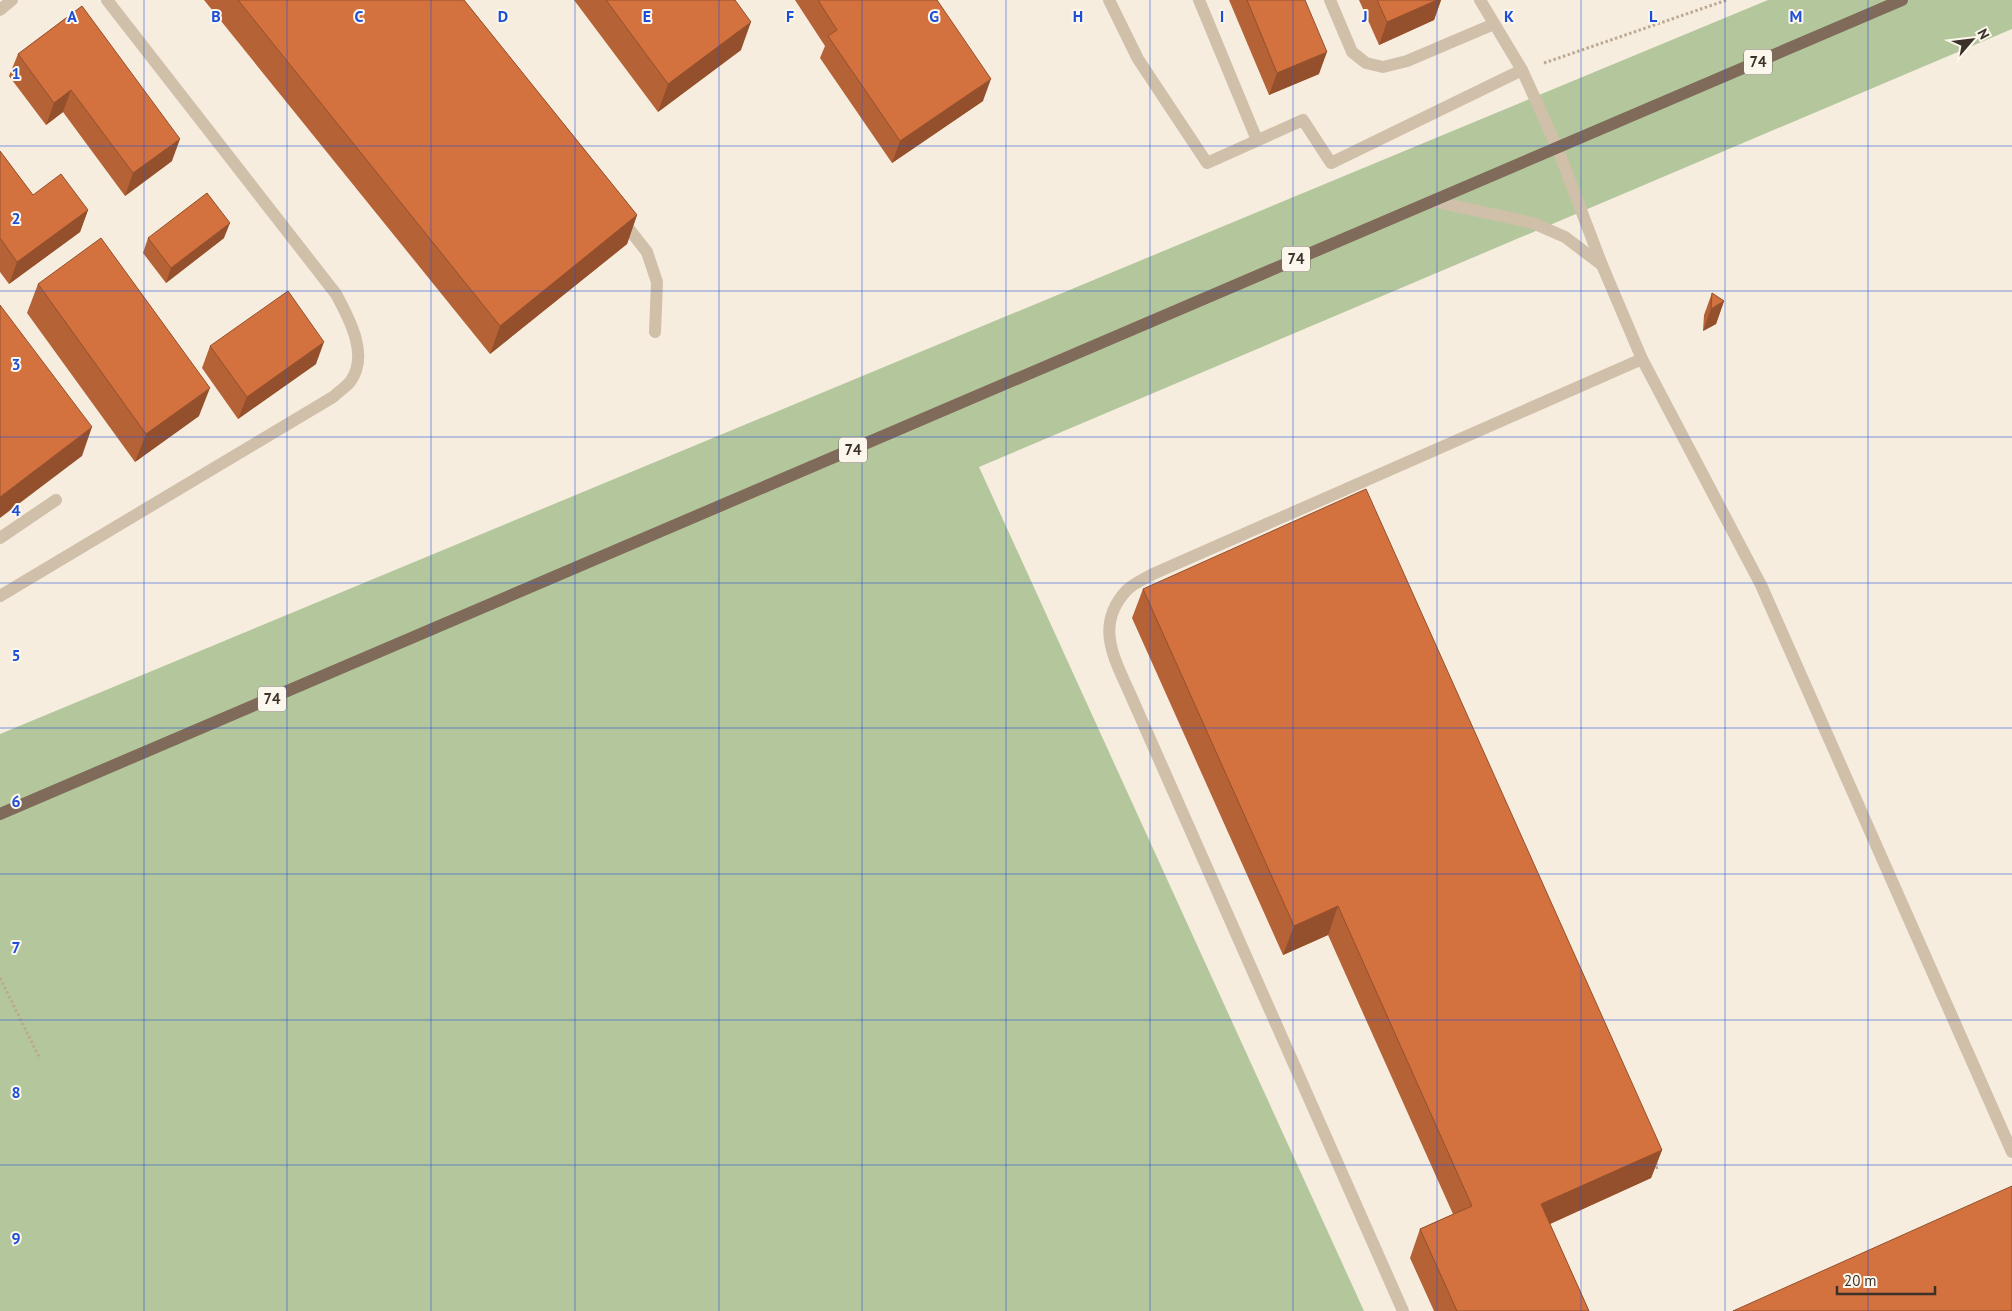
<svg xmlns="http://www.w3.org/2000/svg" width="2012" height="1311" viewBox="0 0 2012 1311" font-family="'PT Sans',sans-serif">
	<rect width="100%" height="100%" fill="#f6eddf"/>
	<polygon fill="#b4c79c" points="1768,0 2012,0 2012,29 979,467 1364,1311 0,1311 0,734"/>
	<g fill="none" stroke-linecap="round" stroke-linejoin="round">
		<g stroke="#bca993" stroke-width="3" stroke-dasharray="2.5 2.5" stroke-linecap="butt">
			<polyline points="1544,63 1727,0"/>
			<polyline points="0,978 40,1059"/>
			<polyline points="1651,1170 1658,1167 1655,1162"/>
		</g>
		<g stroke="#d0bfa9" stroke-width="12">
			<polyline points="1109,0 1138,59 1207,163 1303,120 1331,163 1522,70"/>
			<polyline points="1199,0 1257,140"/>
			<polyline points="1330,0 1352,52 1366,63 1383,67 1407,61 1494,24"/>
			<polyline points="1480,0 1522,70 1557,147 1602,265 1642,359 1761,585 2012,1152"/>
			<polyline points="1432,201 1533,223 1565,237 1602,265"/>
			<polyline points="622,220 647,252 657,282 655,332"/>
			<polyline points="0,538 56,500"/>
			<path d="M1403,1311l-272,-615c-16,-36 -37,-70 -5,-105 6,-7 18,-12 27,-17l489,-215"/>
		</g>
		<g stroke="#d0bfa9" stroke-width="12">
			<polyline points="0,10 12,0"/>
			<path d="M0,596l333,-199c5,-5 13,-10 17,-15 20,-26 -1,-64 -14,-88l-229,-294"/>
		</g>
		<path stroke="#806a59" stroke-width="12" d="M0,814c635,-268 1268,-542 1902,-814"/>
	</g>
	<g fill="#b56236">
		<polygon points="204,0 464,0 637,215 627,244 490,354"/>
		<polygon points="574,0 735,0 741,50 658,112"/>
		<polygon points="795,0 937,0 983,101 892,163 820,58 825,46"/>
		<polygon points="1229,0 1305,0 1319,74 1269,95"/>
		<polygon points="1359,0 1441,0 1434,20 1379,45"/>
		<polygon points="82,6 172,161 125,196 63,112 46,125 9,76 18,54"/>
		<polygon points="0,151 33,195 88,210 80,232 9,284 0,272"/>
		<polygon points="148,238 224,238 166,283 143,253"/>
		<polygon points="38,284 199,416 135,462 27,313"/>
		<polygon points="1712,293 1724,301 1716,324 1703,331 1704,315"/>
		<polygon points="210,346 316,364 238,419 202,368"/>
		<polygon points="1143,589 1662,1150 1651,1178 1550,1224 1589,1311 1434,1311 1410,1258 1420,1229 1453,1214 1328,935 1283,955 1132,618"/>
	</g>
	<g fill="#94502c">
		<polygon points="1437,0 1441,0 1434,20 1379,45 1387,22"/>
		<polygon points="751,22 741,50 658,112 668,84"/>
		<polygon points="1327,52 1319,74 1269,95 1277,73"/>
		<polygon points="991,79 983,101 892,163 900,141"/>
		<polygon points="71,90 63,112 46,125 54,103"/>
		<polygon points="180,139 172,161 125,196 133,173"/>
		<polygon points="88,210 80,232 9,284 17,262"/>
		<polygon points="637,215 627,244 490,354 500,326"/>
		<polygon points="230,223 224,238 166,283 171,268"/>
		<polygon points="1724,301 1716,324 1703,331 1711,309"/>
		<polygon points="324,342 316,364 238,419 247,397"/>
		<polygon points="210,388 199,416 135,462 146,434"/>
		<polygon points="92,427 82,456 0,518 0,497"/>
		<polygon points="1338,906 1328,935 1283,955 1294,926"/>
		<polygon points="1662,1150 1651,1178 1530,1233 1541,1204"/>
	</g>
	<g fill="#d3723f" stroke="#94502c">
		<polygon points="238,0 464,0 637,215 500,326"/>
		<polygon points="606,0 735,0 751,22 668,84"/>
		<polygon points="818,0 937,0 991,79 900,141 828,36 837,30"/>
		<polygon points="1247,0 1305,0 1327,52 1277,73"/>
		<polygon points="1377,0 1437,0 1387,22"/>
		<polygon points="82,6 180,139 133,173 71,90 54,103 18,54"/>
		<polygon points="0,151 33,195 61,174 88,210 17,262 0,238"/>
		<polygon points="207,193 230,223 171,268 148,238"/>
		<polygon points="101,238 210,388 146,434 38,284"/>
		<polygon points="288,291 324,342 247,397 210,346"/>
		<polygon points="1712,293 1724,301 1711,309"/>
		<polygon points="0,305 92,427 0,497"/>
		<polygon points="1366,489 1662,1150 1541,1204 1589,1311 1457,1311 1420,1229 1472,1206 1338,906 1294,926 1143,589"/>
		<polygon points="2012,1186 2012,1311 1733,1311"/>
	</g>
	<path fill="none" stroke="#1d4ed8" stroke-width="1" stroke-opacity="0.55" d="M144,0v1311M287,0v1311M431,0v1311M575,0v1311M719,0v1311M862,0v1311M1006,0v1311M1150,0v1311M1293,0v1311M1437,0v1311M1581,0v1311M1725,0v1311M1868,0v1311M0,146h2012M0,291h2012M0,437h2012M0,583h2012M0,728h2012M0,874h2012M0,1020h2012M0,1165h2012"/>
	<g text-anchor="middle" stroke-width="4" stroke-linejoin="round" paint-order="stroke">
		<g fill="#fcf7ec" stroke="#766c64" stroke-width="1">
			<rect x="1744" y="49.5" width="28" height="25" rx="4"/>
			<rect x="1282" y="246.5" width="28" height="25" rx="4"/>
			<rect x="839" y="437.5" width="28" height="25" rx="4"/>
			<rect x="258" y="686.5" width="28" height="25" rx="4"/>
		</g>
		<g font-size="15" font-weight="bold" fill="#3c3129">
			<text x="1758" y="67">74</text>
			<text x="1296" y="264">74</text>
			<text x="853" y="455">74</text>
			<text x="272" y="704">74</text>
		</g>
	</g>
	<g font-size="16" text-anchor="middle" font-weight="bold" fill="#1d4ed8" stroke="#fcf7ec" stroke-width="4" stroke-linejoin="round" paint-order="stroke">
		<text x="72" y="22">A</text>
		<text x="216" y="22">B</text>
		<text x="359" y="22">C</text>
		<text x="503" y="22">D</text>
		<text x="647" y="22">E</text>
		<text x="790" y="22">F</text>
		<text x="934" y="22">G</text>
		<text x="1078" y="22">H</text>
		<text x="1222" y="22">I</text>
		<text x="1365" y="22">J</text>
		<text x="1509" y="22">K</text>
		<text x="1653" y="22">L</text>
		<text x="1796" y="22">M</text>
		<text x="16" y="79">1</text>
		<text x="16" y="224">2</text>
		<text x="16" y="370">3</text>
		<text x="16" y="516">4</text>
		<text x="16" y="661">5</text>
		<text x="16" y="807">6</text>
		<text x="16" y="953">7</text>
		<text x="16" y="1098">8</text>
		<text x="16" y="1244">9</text>
	</g>
	<g transform="translate(1972 40) rotate(62)" stroke="#fcf7ec" stroke-width="4" paint-order="stroke">
	<path d="M0-4L9 19L0 12L-9 19Z" fill="#3c3129"/>
	<text y="-8" font-size="14" font-weight="bold" text-anchor="middle" fill="#3c3129">N</text>
	</g>
	<path d="M1837 1286v8h98v-8" fill="none" stroke="#3c3129" stroke-width="2.5"/>
	<text x="1844" y="1286" font-size="15" fill="#3c3129" stroke="#fcf7ec" stroke-width="4" paint-order="stroke">20 m</text>
</svg>
